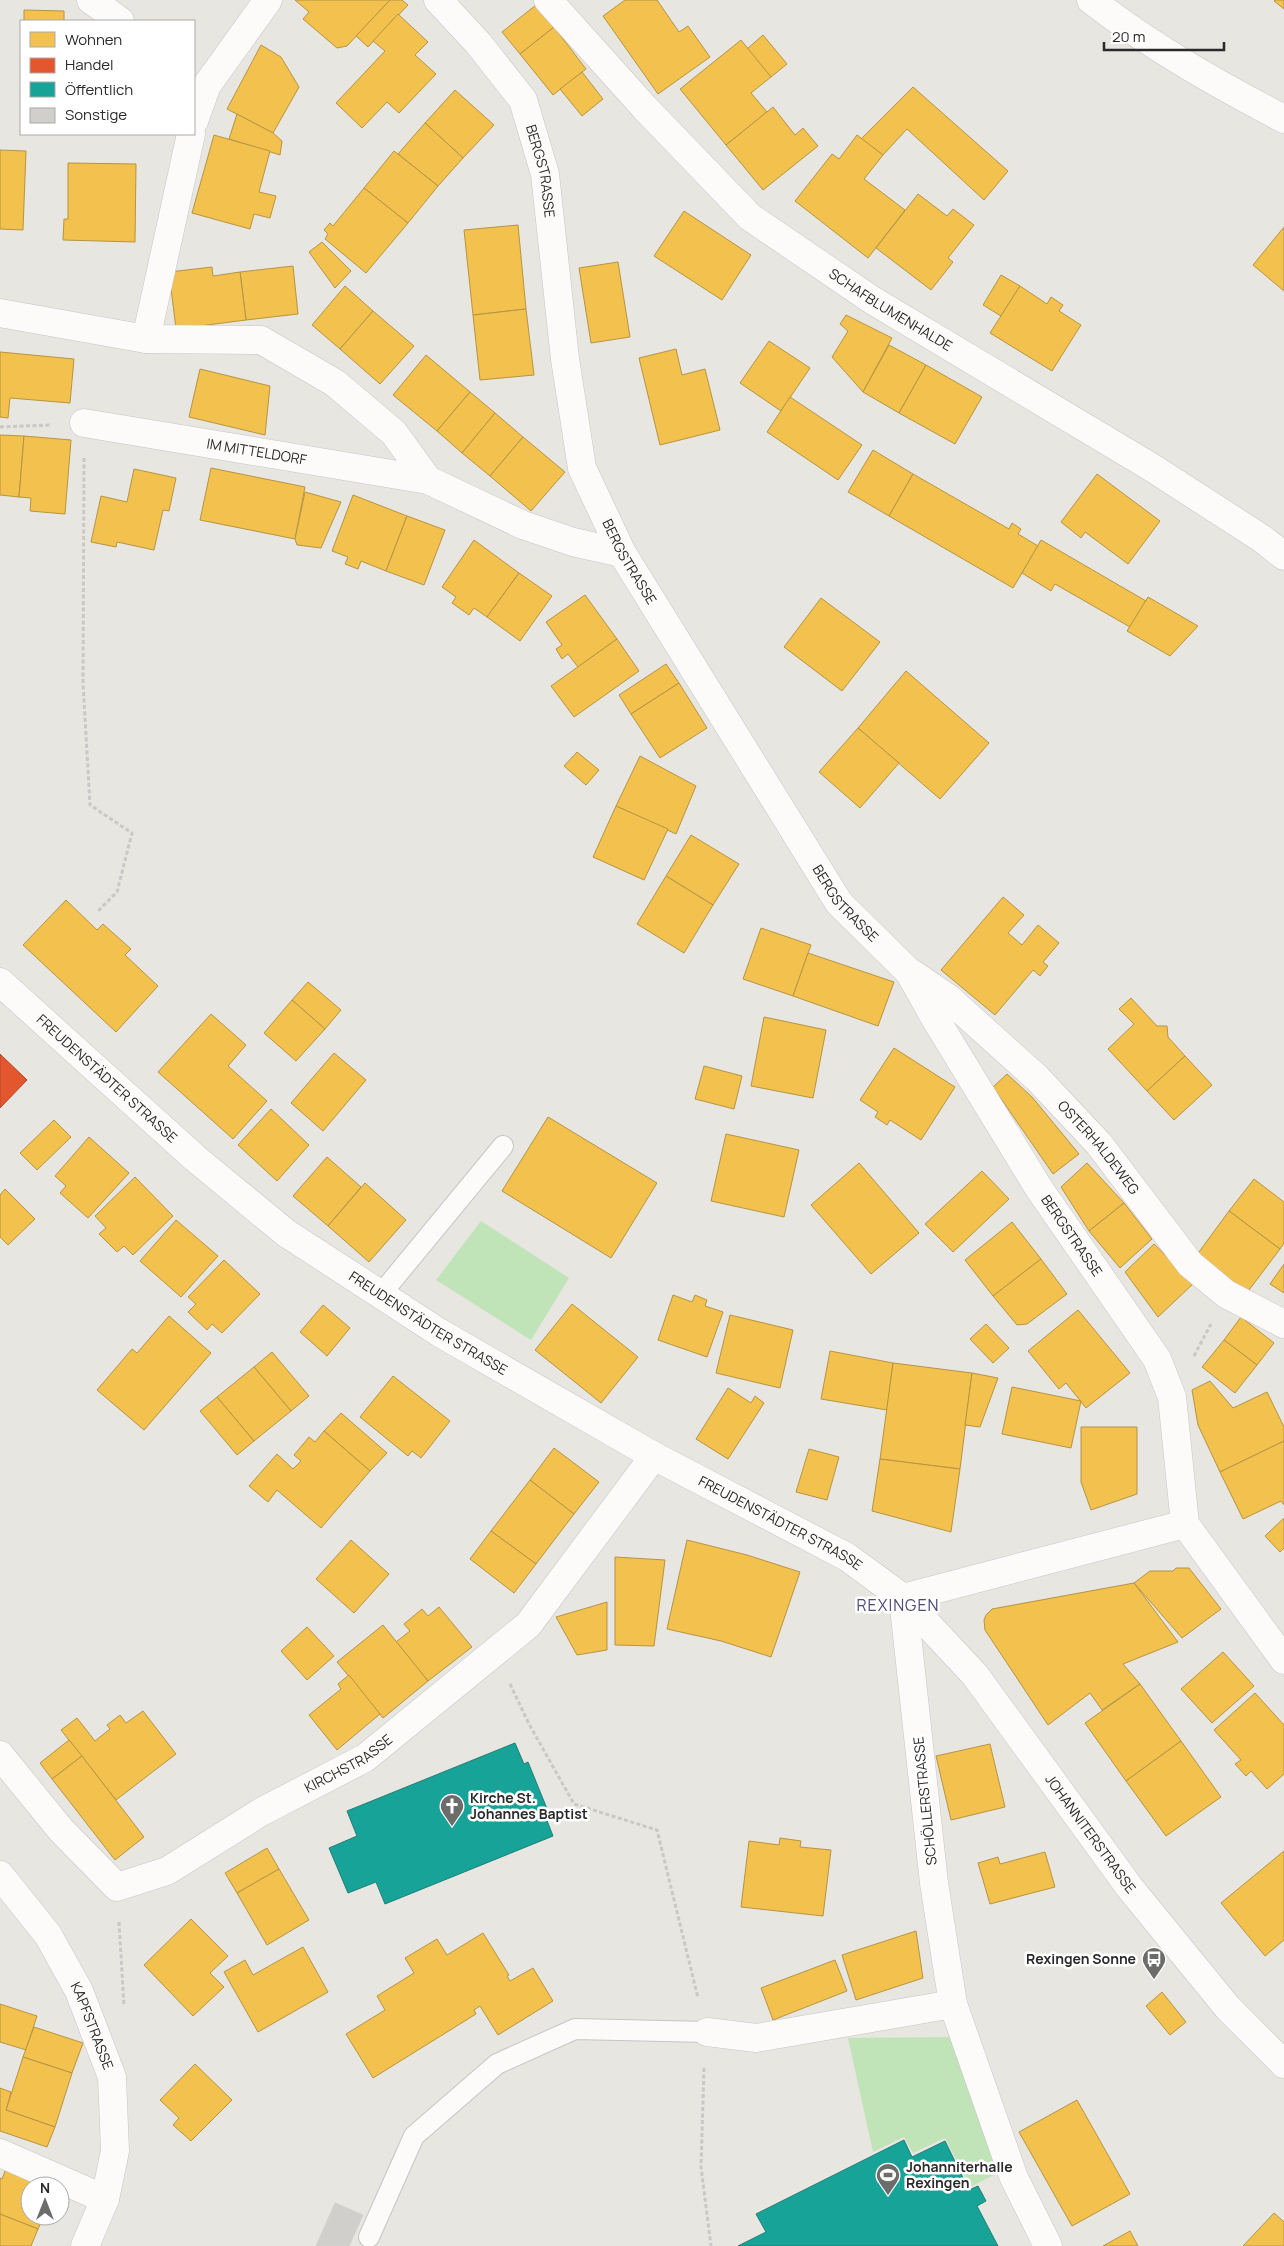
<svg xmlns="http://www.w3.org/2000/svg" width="1284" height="2246" viewBox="0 0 1284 2246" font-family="Manrope,sans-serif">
	<rect width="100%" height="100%" fill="#e8e6e0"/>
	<g fill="#c0e4b8">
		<polygon points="481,1221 569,1278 531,1340 436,1280"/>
		<polygon points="950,2037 998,2173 970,2187 945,2138 913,2153 904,2137 873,2152 848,2038"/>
	</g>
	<g fill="#f2c14e" stroke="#b69443">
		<polygon points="295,0 390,0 347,46 337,48 303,19 309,12"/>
		<polygon points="390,0 402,0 408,5 368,47 356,36"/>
		<polygon points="625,0 657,0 679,32 688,26 710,57 658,94 603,16"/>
		<polygon points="1275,0 1284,0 1284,9 1274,1"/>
		<polygon points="536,5 554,27 520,54 502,32"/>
		<polygon points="24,10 64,11 64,21 24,21"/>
		<polygon points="398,14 428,42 415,55 436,74 399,113 387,102 362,128 336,103 385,51 373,41"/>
		<polygon points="554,27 586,69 553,95 520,54"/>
		<polygon points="763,35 787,64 771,77 747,49"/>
		<polygon points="741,40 771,77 751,93 767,112 726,145 680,89"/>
		<polygon points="261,45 281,57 299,87 273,133 227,109"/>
		<polygon points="582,72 603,99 582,116 560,89"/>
		<polygon points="913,87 1008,171 984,200 907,129 883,155 861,139"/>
		<polygon points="455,90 494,125 463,158 425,123"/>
		<polygon points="773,107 795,135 803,128 818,146 763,190 726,145"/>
		<polygon points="237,114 273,133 282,141 280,155 229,139"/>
		<polygon points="425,123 463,158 438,186 398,154"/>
		<polygon points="214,135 270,151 259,192 276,196 270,218 254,214 250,229 192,213"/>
		<polygon points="857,135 883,155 864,179 905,210 868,258 795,201 832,154 839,159"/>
		<polygon points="0,150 26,151 23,230 0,229"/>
		<polygon points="394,151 438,186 408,223 364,188"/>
		<polygon points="68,163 136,164 135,242 63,240 64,219 68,219"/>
		<polygon points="364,188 408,223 366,273 325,239 328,234 324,230 330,223 333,226"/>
		<polygon points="918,194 947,216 953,209 974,225 948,258 953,262 931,290 876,248"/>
		<polygon points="684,211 751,255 722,300 654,256"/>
		<polygon points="518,225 526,309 473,315 464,230"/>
		<polygon points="1284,227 1284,291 1253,265"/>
		<polygon points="322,242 351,271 335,288 309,252"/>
		<polygon points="618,262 630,337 591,343 579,268"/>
		<polygon points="293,266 298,314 246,320 240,272"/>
		<polygon points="212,267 213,276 240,272 246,320 176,329 169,272"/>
		<polygon points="1001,275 1020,286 1001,316 983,305"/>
		<polygon points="345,286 373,311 340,349 312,325"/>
		<polygon points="1020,286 1047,304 1051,297 1063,305 1059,311 1081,325 1052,371 990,333"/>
		<polygon points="526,309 534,375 480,380 473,315"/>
		<polygon points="373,311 414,346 380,384 340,349"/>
		<polygon points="846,315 892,338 863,392 832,357 848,331 840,324"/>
		<polygon points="769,341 810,368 781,411 740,383"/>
		<polygon points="889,345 926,365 899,413 863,392"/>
		<polygon points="676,349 682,375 705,369 720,430 660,445 639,358"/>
		<polygon points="0,352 74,359 70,403 10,398 8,418 0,417"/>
		<polygon points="426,355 470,392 437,431 393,395"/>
		<polygon points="926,365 982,397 955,444 899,413"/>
		<polygon points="200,369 270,386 265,435 189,417"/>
		<polygon points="470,392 495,413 462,453 437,431"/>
		<polygon points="790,397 862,445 838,480 767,432"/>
		<polygon points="495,413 523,437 490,476 462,453"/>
		<polygon points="0,435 24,436 19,497 0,495"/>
		<polygon points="24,436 71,440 65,514 30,511 31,498 19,497"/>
		<polygon points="523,437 565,472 531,511 490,476"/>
		<polygon points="873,450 913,474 889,516 848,492"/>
		<polygon points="211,468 305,487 295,539 200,520"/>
		<polygon points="134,469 176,478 169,511 163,510 154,550 117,542 116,547 91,542 101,496 127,502"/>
		<polygon points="913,474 1009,529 1012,523 1021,529 1018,534 1038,546 1013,588 889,516"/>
		<polygon points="1097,474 1160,521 1128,564 1085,532 1081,538 1061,522"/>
		<polygon points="305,492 341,502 321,548 297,545 295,539"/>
		<polygon points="353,495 407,516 386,571 361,561 358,569 345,564 348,557 332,551"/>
		<polygon points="407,516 445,530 424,585 386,571"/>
		<polygon points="474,540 519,573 487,617 474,608 469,615 452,603 456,597 442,587"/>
		<polygon points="1041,540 1146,601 1130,627 1055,584 1051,591 1022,573"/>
		<polygon points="519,573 552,596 520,641 487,617"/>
		<polygon points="585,595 617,639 578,667 568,654 562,659 556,649 562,645 546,622"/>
		<polygon points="1148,597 1198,626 1170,656 1127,631"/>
		<polygon points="821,598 880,642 842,691 784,647"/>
		<polygon points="617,639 639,671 574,717 551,686"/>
		<polygon points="666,664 679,683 631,714 619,695"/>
		<polygon points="906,671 989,743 940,799 858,728"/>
		<polygon points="679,683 707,728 660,758 631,714"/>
		<polygon points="858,728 899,763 860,808 819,772"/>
		<polygon points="577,752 599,770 586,785 564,766"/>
		<polygon points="640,756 696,786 676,834 616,806"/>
		<polygon points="616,806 668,829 644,880 593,857"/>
		<polygon points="691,835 739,864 713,905 666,876"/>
		<polygon points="666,876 713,905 684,953 637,924"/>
		<polygon points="1003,897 1024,915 1008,933 1022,945 1038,925 1059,943 1043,962 1048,966 1040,976 1033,970 995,1015 941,970"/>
		<polygon points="66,900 97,930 103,924 131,949 125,955 158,986 116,1032 23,945"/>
		<polygon points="761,928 811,945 793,996 743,979"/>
		<polygon points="808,953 894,982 878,1026 793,996"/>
		<polygon points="308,982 341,1010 325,1029 292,1000"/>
		<polygon points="1131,998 1157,1026 1167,1026 1168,1037 1185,1056 1147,1091 1108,1049 1134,1024 1119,1009"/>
		<polygon points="292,1000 325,1029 296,1061 264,1033"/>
		<polygon points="211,1014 246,1045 228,1066 267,1101 233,1139 158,1072"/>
		<polygon points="764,1017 826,1030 813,1098 751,1086"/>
		<polygon points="894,1048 955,1087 921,1140 890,1120 887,1125 875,1117 878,1112 860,1100"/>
		<polygon points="334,1053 366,1080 323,1131 291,1103"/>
		<polygon points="1185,1056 1212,1085 1174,1120 1147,1091"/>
		<polygon points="704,1066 742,1076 734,1109 695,1099"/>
		<polygon points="1007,1074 1032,1097 1079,1154 1053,1174 993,1087"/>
		<polygon points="271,1109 309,1145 277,1181 238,1145"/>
		<polygon points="548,1117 657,1183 611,1258 502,1191"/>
		<polygon points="54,1120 71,1137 37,1170 20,1153"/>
		<polygon points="726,1134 799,1150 784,1217 711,1201"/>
		<polygon points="89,1137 129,1173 88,1218 60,1193 66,1186 55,1176"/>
		<polygon points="327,1157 361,1187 328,1226 293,1196"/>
		<polygon points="859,1163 919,1233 871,1274 811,1205"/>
		<polygon points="1087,1163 1124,1203 1089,1231 1061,1187"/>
		<polygon points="982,1171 1009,1199 953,1252 925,1224"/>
		<polygon points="135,1177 173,1216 133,1255 124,1246 117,1252 99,1234 106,1228 95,1216"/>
		<polygon points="1254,1179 1284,1202 1284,1243 1280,1249 1229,1211"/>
		<polygon points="365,1183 406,1220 369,1262 328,1226"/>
		<polygon points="5,1189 35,1219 8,1245 0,1237 0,1195"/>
		<polygon points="1124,1203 1152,1239 1120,1268 1089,1231"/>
		<polygon points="1229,1211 1280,1249 1246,1294 1196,1256"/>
		<polygon points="176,1220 218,1256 181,1297 140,1261"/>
		<polygon points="1012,1222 1041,1259 993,1296 965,1260"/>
		<polygon points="1154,1244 1194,1283 1158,1317 1125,1272"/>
		<polygon points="1041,1259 1067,1294 1027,1324 1017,1325 993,1296"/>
		<polygon points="224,1260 260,1294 222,1333 212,1324 207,1330 188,1312 196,1304 188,1297"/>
		<polygon points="1284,1264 1284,1293 1270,1284"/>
		<polygon points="673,1295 692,1302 695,1295 707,1300 705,1306 723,1312 707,1357 658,1340"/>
		<polygon points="572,1304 638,1357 601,1403 535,1350"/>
		<polygon points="323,1305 350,1328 327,1356 300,1332"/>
		<polygon points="1078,1310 1130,1373 1086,1408 1066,1383 1059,1389 1028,1351"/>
		<polygon points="730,1315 793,1330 780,1388 716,1373"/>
		<polygon points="169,1316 211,1353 144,1430 97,1390 132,1349 137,1353"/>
		<polygon points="1241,1317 1274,1343 1257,1365 1224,1340"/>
		<polygon points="986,1324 1009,1348 993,1363 970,1339"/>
		<polygon points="1224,1340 1257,1365 1235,1393 1202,1367"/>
		<polygon points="830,1351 893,1363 887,1410 821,1399"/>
		<polygon points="272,1352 309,1396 291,1411 254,1367"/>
		<polygon points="893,1363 972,1373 960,1469 880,1459"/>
		<polygon points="254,1367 291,1411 254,1441 217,1397"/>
		<polygon points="972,1373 998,1378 980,1427 965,1425"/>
		<polygon points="393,1376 450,1421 421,1458 412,1451 408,1456 360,1417"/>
		<polygon points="1210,1381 1233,1408 1267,1392 1284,1427 1284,1441 1220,1472 1198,1425 1192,1390"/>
		<polygon points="1012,1387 1081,1401 1071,1448 1002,1434"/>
		<polygon points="728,1388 751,1403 755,1396 764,1403 728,1459 696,1439"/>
		<polygon points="217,1397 254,1441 237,1455 200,1411"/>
		<polygon points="341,1413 387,1453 370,1471 324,1431"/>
		<polygon points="1081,1427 1137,1427 1137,1494 1091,1510 1081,1482"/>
		<polygon points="324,1431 370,1471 321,1528 277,1490 268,1502 249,1486 277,1454 293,1469 301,1461 294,1455 309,1437 315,1442"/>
		<polygon points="1284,1441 1284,1505 1281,1501 1243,1519 1220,1472"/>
		<polygon points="554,1448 599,1482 574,1514 530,1480"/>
		<polygon points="809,1449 839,1457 827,1500 796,1492"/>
		<polygon points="880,1459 960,1469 951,1532 872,1511"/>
		<polygon points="530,1480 574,1514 536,1564 491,1531"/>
		<polygon points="1284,1518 1284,1548 1280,1552 1265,1536"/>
		<polygon points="491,1531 536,1564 514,1593 470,1559"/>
		<polygon points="351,1540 389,1574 354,1613 316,1579"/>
		<polygon points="687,1540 747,1555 800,1572 771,1657 721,1641 667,1629"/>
		<polygon points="615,1557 665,1560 654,1646 615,1645"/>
		<polygon points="1176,1568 1189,1568 1221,1609 1182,1638 1134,1583 1150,1571 1173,1571"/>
		<polygon points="1134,1583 1178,1642 1123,1664 1140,1684 1102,1710 1090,1693 1048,1725 985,1630 984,1620 986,1615 992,1609"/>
		<polygon points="607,1602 607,1650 577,1655 556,1617"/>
		<polygon points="439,1607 472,1647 428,1681 396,1642 410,1631 404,1624 422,1609 428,1616"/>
		<polygon points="383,1625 428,1681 383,1718 337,1662"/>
		<polygon points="307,1627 334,1656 307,1680 281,1651"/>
		<polygon points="1223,1652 1254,1686 1212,1723 1181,1689"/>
		<polygon points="349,1675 380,1714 337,1750 309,1715 341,1689 338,1684"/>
		<polygon points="1140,1684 1181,1741 1126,1781 1085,1723"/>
		<polygon points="1255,1693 1284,1725 1284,1774 1267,1789 1251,1771 1246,1776 1235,1764 1241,1760 1214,1730"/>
		<polygon points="143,1711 176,1754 116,1800 61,1730 77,1718 95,1741 110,1729 107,1725 120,1715 126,1723"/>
		<polygon points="69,1740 82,1756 52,1779 40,1763"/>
		<polygon points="1181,1741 1221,1797 1166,1836 1126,1781"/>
		<polygon points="990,1744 1005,1807 951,1820 936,1756"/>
		<polygon points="82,1756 144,1837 115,1860 52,1779"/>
		<polygon points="780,1838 801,1841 800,1847 831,1850 823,1916 741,1907 749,1841 779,1845"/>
		<polygon points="267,1848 279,1869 237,1893 225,1873"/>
		<polygon points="1284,1851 1284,1940 1265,1956 1221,1903"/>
		<polygon points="1045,1852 1055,1887 990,1904 978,1863 998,1857 1000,1864"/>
		<polygon points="279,1869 309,1920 267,1945 237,1893"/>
		<polygon points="191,1919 228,1956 210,1973 224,1987 193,2016 144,1965"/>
		<polygon points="916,1931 923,1978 856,2000 842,1955"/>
		<polygon points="483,1933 509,1975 507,1976 510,1981 533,1968 553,2001 498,2035 480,2006 474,2010 476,2014 373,2078 346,2034 385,2010 377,1996 414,1973 405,1958 437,1939 447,1955"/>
		<polygon points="303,1947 328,1992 258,2032 224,1972 245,1960 253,1975"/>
		<polygon points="835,1960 847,1991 773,2020 761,1988"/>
		<polygon points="1162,1992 1186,2022 1170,2035 1146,2006"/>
		<polygon points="0,2004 37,2016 26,2050 0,2042"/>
		<polygon points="34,2027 83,2043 72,2073 23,2057"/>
		<polygon points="23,2057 72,2073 55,2127 6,2110"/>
		<polygon points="195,2064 232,2100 191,2141 173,2125 179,2118 160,2100"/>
		<polygon points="0,2088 11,2092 6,2110 55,2127 47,2147 0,2131"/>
		<polygon points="1077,2100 1130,2194 1072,2226 1019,2132"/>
		<polygon points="9,2161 56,2186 30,2186 30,2216 44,2216 38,2229 0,2214 0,2178 2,2179"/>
		<polygon points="1274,2213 1284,2222 1284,2246 1243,2246"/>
		<polygon points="0,2214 38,2229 31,2246 0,2246"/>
		<polygon points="1130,2231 1138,2246 1103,2246"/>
	</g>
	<polygon fill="#e4572e" stroke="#ac4a2d" points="0,1054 27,1080 0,1108"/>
	<g fill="#17a398" stroke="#1d7f77">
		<polygon points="515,1743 524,1764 528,1762 550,1816 546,1818 553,1836 385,1904 376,1882 348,1893 329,1848 357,1836 347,1811"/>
		<polygon points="904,2140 912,2157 945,2141 969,2190 978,2186 986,2201 977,2206 998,2246 738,2246 766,2232 756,2214"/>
	</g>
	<polygon fill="#d1cfcb" stroke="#d3d1cc" points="335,2203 363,2215 349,2246 316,2246"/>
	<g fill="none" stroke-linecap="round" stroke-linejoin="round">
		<g stroke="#c6c5c5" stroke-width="22">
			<g id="service">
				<polyline points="381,1294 503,1146"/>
				<polyline points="369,2237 414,2136 497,2064 575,2029 707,2032"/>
			</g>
		</g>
		<g stroke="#c6c5c5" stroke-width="29">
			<g id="minor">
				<polyline points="91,0 120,21"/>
				<path id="s1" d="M438,0l40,43 45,57 22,74 20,185 17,109 40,85 217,350 70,69 27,48 102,167 119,172 15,38 13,127 99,136"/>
				<path id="s2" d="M548,0l97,108 105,109 122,83 279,167 110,71 23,18"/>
				<polyline points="194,121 207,85 268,0"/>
				<polyline points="0,313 146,339 261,340 335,383 394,433 428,480 523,525 573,542 622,553"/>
				<polyline points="146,339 191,134"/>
				<path id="s3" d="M84,423l344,57"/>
				<path id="s4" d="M913,974l35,24 89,80 62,66 91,120 36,30 58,30"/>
				<path id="s5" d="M0,1755l61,75 56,57 50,-16 94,-59 104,-54 163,-133 126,-169"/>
				<path id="s6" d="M0,1875l48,60 31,56 33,86 3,74 -10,48 -20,47"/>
				<polyline points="707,2032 756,2038 953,2004"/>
				<polyline points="0,2153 105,2199"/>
				<polyline points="1048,2246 1014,2178 953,2004 934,1883 903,1598 1185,1524"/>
			</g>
		</g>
		<g stroke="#c6c5c5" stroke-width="29">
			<g id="tertiary">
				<path d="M1091,0c59,46 126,84 193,119"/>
				<path id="s7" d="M0,982l195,176 91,75 154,100 214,123 193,101 56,41 72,77 155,213 98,120 56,56"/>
			</g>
		</g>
		<g stroke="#c8c8c7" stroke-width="3" stroke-dasharray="4 2.5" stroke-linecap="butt">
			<polyline points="0,427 51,425"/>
			<polyline points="84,458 83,683 90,805 132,833 117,892 98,911"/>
			<polyline points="1194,1356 1211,1324"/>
			<polyline points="510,1684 529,1724 574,1804 657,1830 698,1998"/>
			<polyline points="119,1922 124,2006"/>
			<polyline points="704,2068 701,2167 711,2246"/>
		</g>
		<use href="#service" stroke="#fcfbfa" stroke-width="20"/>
		<use href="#minor" stroke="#fcfbfa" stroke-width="28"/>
		<use href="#tertiary" stroke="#fcfbfa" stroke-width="28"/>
	</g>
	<defs>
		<g id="church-pin" transform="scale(1.25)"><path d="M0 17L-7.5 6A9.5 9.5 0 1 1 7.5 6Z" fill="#6c6c6a" stroke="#fff"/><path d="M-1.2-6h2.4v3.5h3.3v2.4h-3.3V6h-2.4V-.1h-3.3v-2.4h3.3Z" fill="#fff"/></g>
		<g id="bus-pin" transform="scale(1.25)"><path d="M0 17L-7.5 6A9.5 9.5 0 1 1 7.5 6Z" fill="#6c6c6a" stroke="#fff"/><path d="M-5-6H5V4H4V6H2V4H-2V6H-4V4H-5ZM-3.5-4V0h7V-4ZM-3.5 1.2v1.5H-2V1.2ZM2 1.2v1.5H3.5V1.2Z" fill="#fff"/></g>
		<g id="stadium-pin" transform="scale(1.25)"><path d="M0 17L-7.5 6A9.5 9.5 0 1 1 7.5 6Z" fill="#6c6c6a" stroke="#fff"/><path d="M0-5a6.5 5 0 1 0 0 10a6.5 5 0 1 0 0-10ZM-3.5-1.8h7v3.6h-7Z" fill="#fff"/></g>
	</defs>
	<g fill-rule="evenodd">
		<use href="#church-pin" x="452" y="1806"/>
		<use href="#bus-pin" x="1154" y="1959"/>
		<use href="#stadium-pin" x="888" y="2175"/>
	</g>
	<g text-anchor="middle" stroke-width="5" stroke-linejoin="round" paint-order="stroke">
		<g font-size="14" fill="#2a2a2a" stroke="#fff">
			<text dy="5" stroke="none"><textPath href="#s1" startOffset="205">BERGSTRASSE</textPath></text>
			<text dy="5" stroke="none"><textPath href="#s2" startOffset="465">SCHAFBLUMENHALDE</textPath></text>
			<text dy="5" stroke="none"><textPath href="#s3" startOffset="175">IM MITTELDORF</textPath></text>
			<text dy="5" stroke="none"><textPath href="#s1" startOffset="610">BERGSTRASSE</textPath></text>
			<text dy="5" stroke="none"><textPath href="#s1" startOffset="1015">BERGSTRASSE</textPath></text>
			<text dy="5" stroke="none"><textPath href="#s7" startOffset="144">FREUDENSTÄDTER STRASSE</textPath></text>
			<text dy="5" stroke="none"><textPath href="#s4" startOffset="255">OSTERHALDEWEG</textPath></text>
			<text dy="5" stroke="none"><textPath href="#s1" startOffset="1419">BERGSTRASSE</textPath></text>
			<text dy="5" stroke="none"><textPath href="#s7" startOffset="549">FREUDENSTÄDTER STRASSE</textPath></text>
			<text dy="5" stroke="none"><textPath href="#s7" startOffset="954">FREUDENSTÄDTER STRASSE</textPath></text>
			<text dy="5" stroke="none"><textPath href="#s5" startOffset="440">KIRCHSTRASSE</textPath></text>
			<text transform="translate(925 1801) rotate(-96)" y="5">SCHÖLLERSTRASSE</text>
			<text dy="5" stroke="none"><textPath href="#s7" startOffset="1400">JOHANNITERSTRASSE</textPath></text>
			<text dy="5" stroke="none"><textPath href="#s6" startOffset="178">KAPFSTRASSE</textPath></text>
		</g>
		<g font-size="14" font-weight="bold" fill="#2a2a2a" stroke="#fff" text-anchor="start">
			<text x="470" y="1803">Kirche St.<tspan x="470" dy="16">Johannes Baptist</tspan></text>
			<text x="1136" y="1964" text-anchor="end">Rexingen Sonne</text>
			<text x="906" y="2172">Johanniterhalle<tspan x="906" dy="16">Rexingen</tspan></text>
		</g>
		<g font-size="16" letter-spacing="1" fill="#4c4a7a" stroke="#fff">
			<text x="898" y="1611">REXINGEN</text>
		</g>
	</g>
	<rect x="20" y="20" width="175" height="115" fill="#ffffff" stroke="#aaaaaa"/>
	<rect x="30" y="32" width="25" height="15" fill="#f2c14e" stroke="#aaaaaa"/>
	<text x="65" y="45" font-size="15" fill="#2a2a2a">Wohnen</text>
	<rect x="30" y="58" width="25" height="15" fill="#e4572e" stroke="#aaaaaa"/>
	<text x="65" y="70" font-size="15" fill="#2a2a2a">Handel</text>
	<rect x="30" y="82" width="25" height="15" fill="#17a398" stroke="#aaaaaa"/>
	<text x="65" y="95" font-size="15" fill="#2a2a2a">Öffentlich</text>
	<rect x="30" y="108" width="25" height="15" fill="#d1cfcb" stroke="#aaaaaa"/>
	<text x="65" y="120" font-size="15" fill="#2a2a2a">Sonstige</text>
	<g transform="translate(45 2201)"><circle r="24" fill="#ffffff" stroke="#aaaaaa"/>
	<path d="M0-4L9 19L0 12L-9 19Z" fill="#6c6c6a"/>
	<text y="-8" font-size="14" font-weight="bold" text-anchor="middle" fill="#2a2a2a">N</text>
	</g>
	<path d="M1104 42v8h120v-8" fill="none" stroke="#2a2a2a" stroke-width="2.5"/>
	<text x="1112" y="42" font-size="15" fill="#2a2a2a" stroke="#ffffff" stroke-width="4" paint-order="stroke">20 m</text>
</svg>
